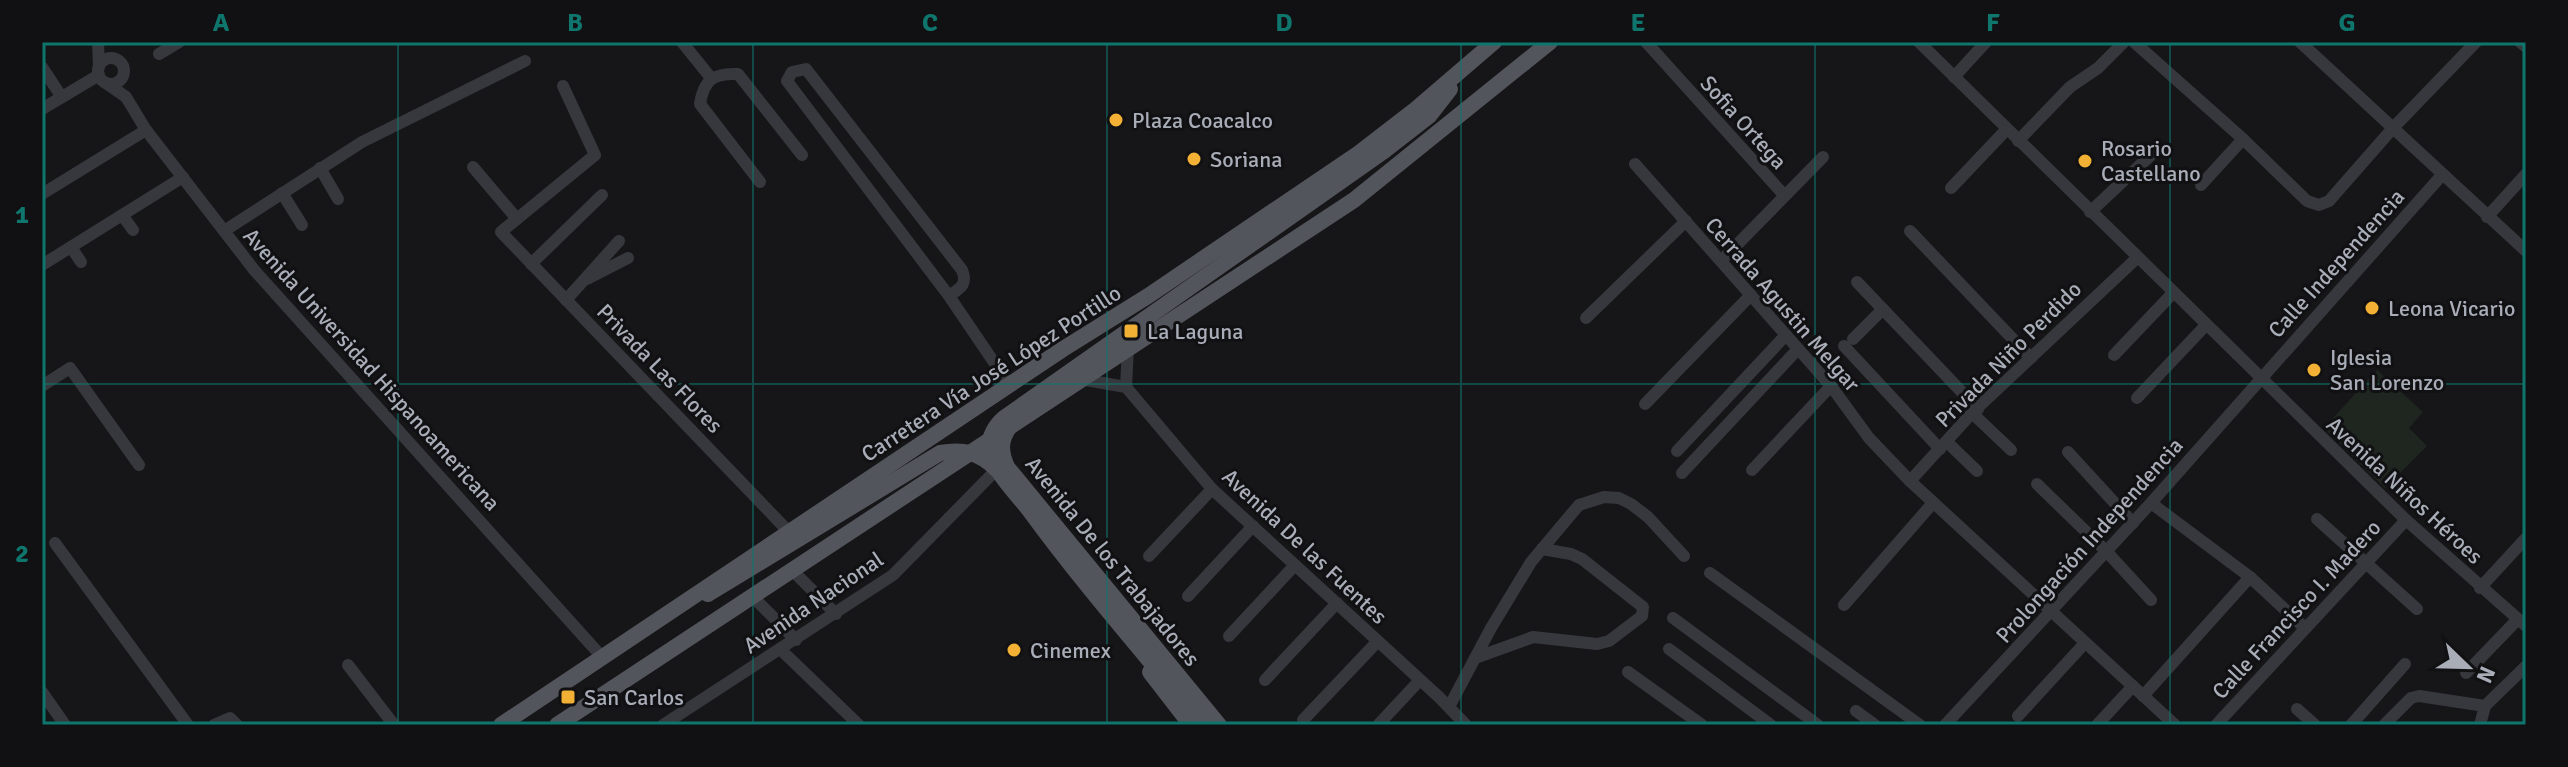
<svg xmlns="http://www.w3.org/2000/svg" width="2568" height="767" viewBox="0 0 2568 767" font-family="Signika,sans-serif">
	<rect width="100%" height="100%" fill="#161618"/>
	<polygon fill="#1e261f" points="2377,370 2423,412 2409,428 2427,446 2385,488 2324,428"/>
	<g fill="none" stroke-linecap="round" stroke-linejoin="round">
		<g stroke="#37383d" stroke-width="12">
			<polyline points="98,42 99,67"/>
			<polyline points="682,42 711,78"/>
			<polyline points="1646,42 1784,195"/>
			<polyline points="1919,42 2406,520 2526,626"/>
			<polyline points="2134,42 2243,139 2307,201 2319,205 2329,201 2393,128 2476,42"/>
			<polyline points="2300,42 2526,251"/>
			<polyline points="2520,42 2526,47"/>
			<polyline points="159,54 179,42"/>
			<circle cx="111" cy="71" r="13"/>
			<polyline points="42,67 61,96"/>
			<polyline points="1954,77 1986,42"/>
			<polyline points="106,83 126,97 146,130 255,271 602,657"/>
			<polyline points="563,86 595,155 501,232 789,532"/>
			<polyline points="42,109 99,75"/>
			<polyline points="2018,141 2070,87 2098,68 2124,42"/>
			<polyline points="1635,164 1831,386 1869,438 1910,481 2175,725"/>
			<polyline points="473,167 517,219"/>
			<polyline points="320,168 338,199"/>
			<path d="M760,182l-60,-78c4,-25 14,-31 38,-30l64,81"/>
			<polyline points="2201,185 2243,139"/>
			<polyline points="1951,188 2007,129"/>
			<polyline points="282,193 302,225"/>
			<polyline points="42,194 146,130"/>
			<polyline points="2090,212 2153,153"/>
			<polyline points="122,215 133,230"/>
			<polyline points="2487,217 2526,174"/>
			<polyline points="224,231 362,142 525,61"/>
			<polyline points="1910,231 2031,358"/>
			<polyline points="71,247 81,262"/>
			<polyline points="1721,261 1823,157"/>
			<polyline points="531,264 602,195"/>
			<polyline points="42,265 183,177"/>
			<polyline points="587,279 628,258"/>
			<polyline points="1857,282 1978,409"/>
			<path d="M949,296l-162,-215 5,-9 14,-3 156,201c6,15 -2,18 -13,26l61,90"/>
			<polyline points="566,300 619,241"/>
			<polyline points="1586,318 1686,221"/>
			<polyline points="1853,339 1883,309"/>
			<polyline points="1844,346 1940,449"/>
			<polyline points="2114,355 2173,293"/>
			<polyline points="1080,379 1126,387 1212,489 1440,698 1466,725"/>
			<polyline points="42,386 70,368 139,465"/>
			<polyline points="1126,387 1128,348"/>
			<polyline points="2137,398 2206,325"/>
			<polyline points="1645,404 1751,295"/>
			<polyline points="1972,413 2011,450"/>
			<polyline points="1947,442 1977,471"/>
			<polyline points="1677,451 1786,335"/>
			<polyline points="2068,452 2133,523"/>
			<polyline points="1752,470 1831,386"/>
			<polyline points="1682,473 1798,349"/>
			<polyline points="1910,481 1972,413 2137,258"/>
			<polyline points="2037,484 2107,552 2151,600"/>
			<polyline points="2151,503 2250,577 2305,628"/>
			<polyline points="2317,519 2417,609"/>
			<polyline points="55,543 188,725"/>
			<polyline points="1149,556 1212,489"/>
			<polyline points="792,570 836,614"/>
			<polyline points="1710,573 1920,725"/>
			<polyline points="2480,588 2526,538"/>
			<polyline points="752,596 796,640"/>
			<polyline points="1188,596 1253,526"/>
			<polyline points="1844,605 1932,504"/>
			<polyline points="1673,618 1818,725"/>
			<polyline points="1229,636 1295,565"/>
			<polyline points="780,649 859,725"/>
			<polyline points="1669,649 1771,725"/>
			<polyline points="1475,658 1533,637 1597,644 1609,641 1642,616 1643,607 1582,559 1571,554 1542,549"/>
			<polyline points="348,665 394,725"/>
			<polyline points="1628,672 1702,725"/>
			<polyline points="2466,673 2518,619"/>
			<polyline points="1265,680 1337,603"/>
			<polyline points="42,692 65,725"/>
			<polyline points="2143,696 2250,577"/>
			<polyline points="1449,707 1491,628 1531,562 1579,505 1604,497 1619,498 1631,504 1648,517 1684,556"/>
			<polyline points="2297,709 2315,725"/>
			<polyline points="1856,711 1875,725"/>
			<polyline points="2018,716 2085,643"/>
			<polyline points="1303,720 1378,641"/>
			<polyline points="214,725 230,718 237,725"/>
			<polyline points="663,725 893,575 1001,465"/>
			<polyline points="1378,725 1420,680"/>
			<polyline points="1945,725 2151,503 2442,175"/>
			<polyline points="2097,725 2133,686"/>
			<polyline points="2216,725 2406,520"/>
			<polyline points="2351,725 2405,664"/>
			<polyline points="2384,725 2411,698 2419,696 2485,706"/>
			<polyline points="2480,725 2485,706 2526,666"/>
		</g>
		<g stroke="#53555c" stroke-width="16">
			<polyline points="1384,151 1429,116 1450,89"/>
			<path d="M1010,426c-10,14 -10,25 -3,41l212,258"/>
			<polyline points="1150,672 1191,725"/>
			<polyline points="501,725 1063,349 1148,296 1359,153 1416,109 1494,42"/>
			<polyline points="557,725 1354,200 1550,42"/>
		</g>
		<g stroke="#53555c" stroke-width="16">
			<path d="M708,594l232,-141c23,-4 39,-1 56,16"/>
			<path d="M1203,725c-58,-71 -119,-140 -173,-214 -12,-16 -32,-35 -39,-55 -4,-15 2,-28 13,-38l380,-267"/>
		</g>
	</g>
	<path fill="none" stroke="#0f766e" stroke-width="2" stroke-opacity="0.55" d="M398,42v683M753,42v683M1107,42v683M1461,42v683M1815,42v683M2170,42v683M42,384h2484"/>
	<g fill="#f2b134" stroke="#111113" stroke-width="3">
		<circle cx="1116" cy="120" r="8"/>
		<circle cx="1194" cy="159" r="8"/>
		<circle cx="2085" cy="161" r="8"/>
		<circle cx="2372" cy="308" r="8"/>
		<rect x="1123" y="323" width="16" height="16" rx="4"/>
		<circle cx="2314" cy="370" r="8"/>
		<circle cx="1014" cy="650" r="8"/>
		<rect x="560" y="689" width="16" height="16" rx="4"/>
	</g>
	<g text-anchor="middle" stroke-width="6" stroke-linejoin="round" paint-order="stroke">
		<g font-size="22" fill="#a8adb8" stroke="#111113" text-anchor="start">
			<text x="1132" y="128">Plaza Coacalco</text>
			<text x="2101" y="156">Rosario<tspan x="2101" dy="25">Castellano</tspan></text>
			<text x="1210" y="167">Soriana</text>
			<text x="2388" y="316">Leona Vicario</text>
			<text x="1147" y="339">La Laguna</text>
			<text x="2330" y="365">Iglesia<tspan x="2330" dy="25">San Lorenzo</tspan></text>
			<text x="1030" y="658">Cinemex</text>
			<text x="584" y="705">San Carlos</text>
		</g>
		<g font-size="22" fill="#a8adb8" stroke="#111113">
			<text transform="translate(1744 122) rotate(48)" y="8">Sofia Ortega</text>
			<text transform="translate(2336 263) rotate(-48)" y="8">Calle Independencia</text>
			<text transform="translate(1783 304) rotate(49)" y="8">Cerrada Agustin Melgar</text>
			<text transform="translate(2008 354) rotate(-45)" y="8">Privada Niño Perdido</text>
			<text transform="translate(660 368) rotate(46)" y="8">Privada Las Flores</text>
			<text transform="translate(372 369) rotate(48)" y="8">Avenida Universidad Hispanoamericana</text>
			<text transform="translate(991 373) rotate(-33)" y="8">Carretera Vía José López Portillo</text>
			<text transform="translate(2405 490) rotate(43)" y="8">Avenida Niños Héroes</text>
			<text transform="translate(2089 540) rotate(-48)" y="8">Prolongación Independencia</text>
			<text transform="translate(1305 546) rotate(43)" y="8">Avenida De las Fuentes</text>
			<text transform="translate(1113 561) rotate(51)" y="8">Avenida De los Trabajadores</text>
			<text transform="translate(813 602) rotate(-34)" y="8">Avenida Nacional</text>
			<text transform="translate(2296 609) rotate(-47)" y="8">Calle Francisco I. Madero</text>
		</g>
	</g>
	<rect width="2568" height="767" fill="none" stroke="#111113" stroke-width="88"/>
	<g transform="translate(2468 667) rotate(113)" stroke="#111113" stroke-width="6" paint-order="stroke">
	<path d="M0-6L14 30L0 20L-14 30Z" fill="#a8adb8"/>
	<text y="-12" font-size="22" font-weight="bold" text-anchor="middle" fill="#a8adb8">N</text>
	</g>
	<rect x="44" y="44" width="2480" height="679" fill="none" stroke="#0f766e" stroke-width="3"/>
	<g font-size="26" text-anchor="middle" font-weight="bold" fill="#0f766e">
		<text x="221" y="31">A</text>
		<text x="575" y="31">B</text>
		<text x="930" y="31">C</text>
		<text x="1284" y="31">D</text>
		<text x="1638" y="31">E</text>
		<text x="1993" y="31">F</text>
		<text x="2347" y="31">G</text>
		<text x="22" y="223">1</text>
		<text x="22" y="562">2</text>
	</g>
</svg>
